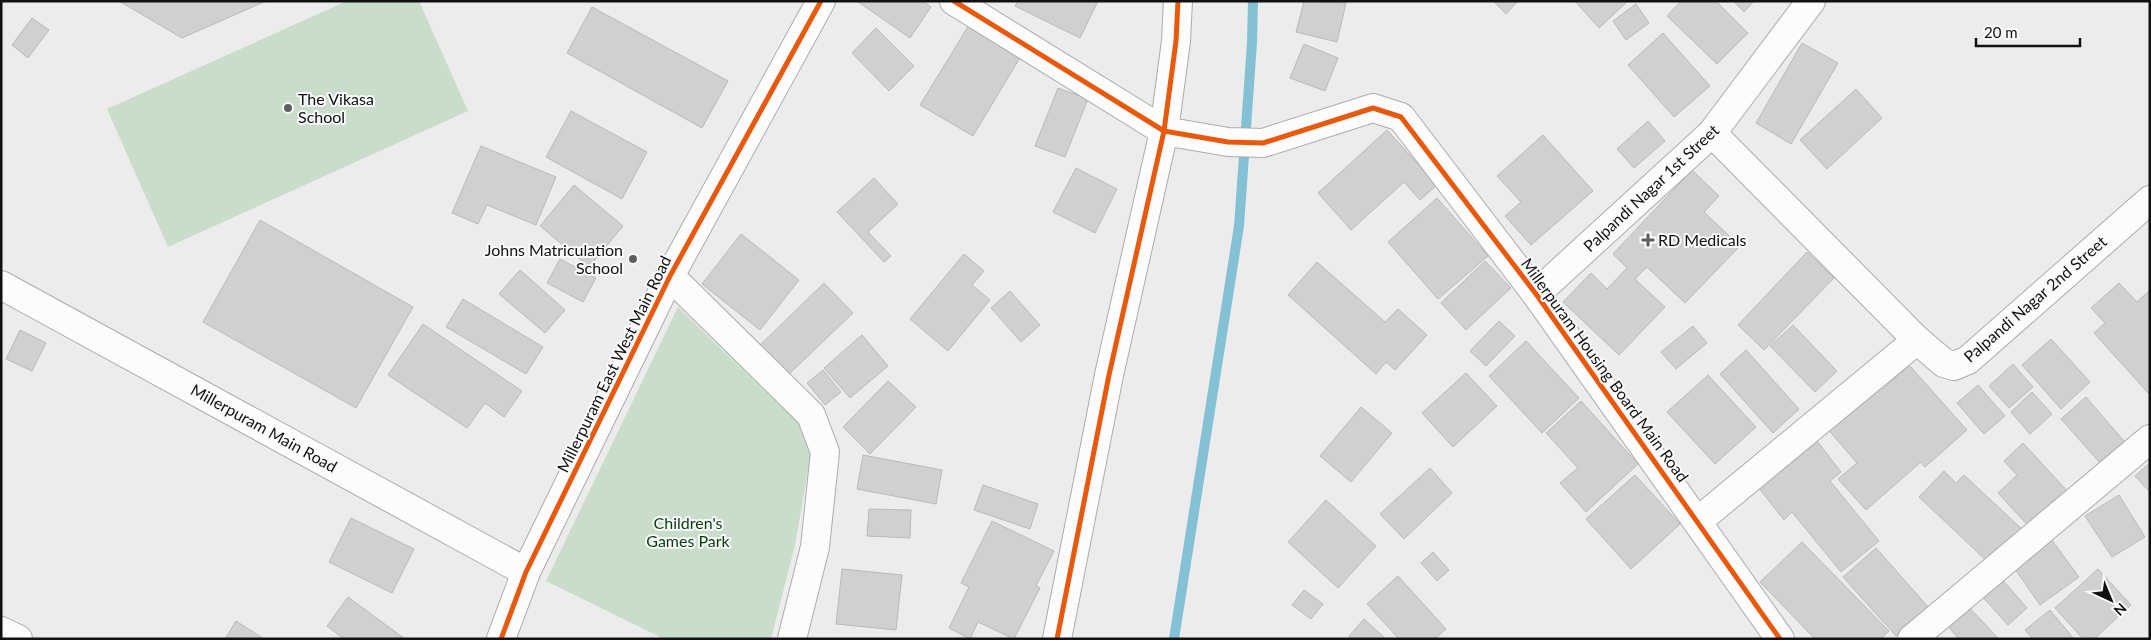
<svg xmlns="http://www.w3.org/2000/svg" width="2151" height="640" viewBox="0 0 2151 640" font-family="Lato,sans-serif">
	<rect width="100%" height="100%" fill="#ececed"/>
	<g fill="#caddca">
		<polygon points="347,1 419,1 468,111 168,247 107,109"/>
		<polygon points="678,307 799,424 811,454 795,545 771,639 664,639 546,581"/>
	</g>
	<g fill="none" stroke-linecap="round" stroke-linejoin="round">
		<polyline stroke="#84c1d4" stroke-width="10" points="1174,639 1239,226 1252,43 1253,1"/>
	</g>
	<g fill="#d0d0d0" stroke="#bbbabb">
		<polygon points="119,1 266,1 182,38"/>
		<polygon points="857,1 923,1 931,7 910,38"/>
		<polygon points="1018,1 1098,1 1080,38 1015,6"/>
		<polygon points="1304,1 1346,3 1337,42 1296,32"/>
		<polygon points="1493,1 1518,1 1506,14"/>
		<polygon points="1575,1 1628,1 1599,28"/>
		<polygon points="1681,1 1716,1 1748,33 1717,64 1667,16"/>
		<polygon points="1733,1 1754,1 1744,12"/>
		<polygon points="1636,4 1649,23 1626,40 1613,21"/>
		<polygon points="592,7 728,81 702,128 567,53"/>
		<polygon points="32,18 49,30 28,58 12,45"/>
		<polygon points="969,25 1021,56 973,136 920,105"/>
		<polygon points="876,28 914,66 889,91 852,53"/>
		<polygon points="1663,33 1710,86 1674,117 1628,65"/>
		<polygon points="1802,43 1838,63 1791,144 1756,123"/>
		<polygon points="1304,44 1338,58 1325,91 1290,78"/>
		<polygon points="1058,88 1088,99 1065,157 1035,146"/>
		<polygon points="1856,89 1882,118 1827,169 1800,140"/>
		<polygon points="571,111 647,152 622,199 546,157"/>
		<polygon points="1648,121 1665,141 1634,168 1617,149"/>
		<polygon points="1387,130 1437,185 1420,200 1404,182 1351,230 1318,193"/>
		<polygon points="1543,135 1593,191 1531,245 1505,216 1521,202 1497,176"/>
		<polygon points="481,146 556,177 536,225 487,205 478,224 452,213"/>
		<polygon points="1076,168 1117,189 1095,233 1053,212"/>
		<polygon points="1692,170 1719,196 1704,212 1740,246 1685,303 1647,267 1635,279 1665,307 1619,355 1563,302 1591,273 1607,289 1627,268 1613,254"/>
		<polygon points="874,178 898,204 868,232 891,256 884,262 837,212"/>
		<polygon points="574,185 623,226 589,267 540,226"/>
		<polygon points="1437,198 1488,256 1438,299 1388,242"/>
		<polygon points="260,220 413,307 356,408 203,322"/>
		<polygon points="741,234 799,280 760,330 702,284"/>
		<polygon points="1807,252 1834,278 1764,350 1738,325"/>
		<polygon points="964,254 984,271 972,285 990,300 948,351 910,319"/>
		<polygon points="560,259 596,278 583,302 547,283"/>
		<polygon points="1485,261 1511,288 1466,330 1441,303"/>
		<polygon points="1317,262 1385,322 1398,309 1427,335 1395,370 1386,362 1376,374 1288,295"/>
		<polygon points="520,270 565,310 545,333 499,294"/>
		<polygon points="824,283 853,313 786,377 757,348"/>
		<polygon points="2119,283 2137,302 2150,290 2150,395 2094,333 2105,323 2091,308"/>
		<polygon points="1010,291 1040,325 1021,342 991,308"/>
		<polygon points="463,299 543,347 526,374 446,327"/>
		<polygon points="1499,321 1515,336 1486,366 1470,351"/>
		<polygon points="423,324 522,391 504,417 485,403 467,428 388,375"/>
		<polygon points="1793,325 1837,371 1815,392 1770,346"/>
		<polygon points="1693,326 1707,343 1676,369 1661,352"/>
		<polygon points="20,330 46,343 32,371 6,359"/>
		<polygon points="862,335 888,366 850,398 824,368"/>
		<polygon points="2051,339 2090,382 2061,409 2022,365"/>
		<polygon points="1526,341 1579,398 1542,433 1489,376"/>
		<polygon points="1746,350 1799,409 1773,433 1720,374"/>
		<polygon points="2013,364 2033,387 2009,408 1989,386"/>
		<polygon points="1909,365 1967,430 1925,467 1921,462 1866,510 1838,479 1857,463 1826,427 1877,382 1883,389"/>
		<polygon points="823,370 841,392 825,405 807,383"/>
		<polygon points="1466,373 1497,406 1453,447 1422,413"/>
		<polygon points="1708,375 1756,427 1715,464 1667,412"/>
		<polygon points="888,381 916,407 870,454 843,427"/>
		<polygon points="1978,385 2005,416 1984,434 1957,403"/>
		<polygon points="2032,392 2052,414 2030,434 2011,412"/>
		<polygon points="2086,397 2124,441 2100,463 2061,419"/>
		<polygon points="1581,401 1638,464 1586,512 1560,483 1578,468 1546,433"/>
		<polygon points="1361,407 1392,433 1351,482 1320,456"/>
		<polygon points="1817,441 1841,472 1830,481 1879,541 1841,572 1792,512 1784,520 1758,487"/>
		<polygon points="2023,443 2071,495 2032,530 1998,493 2017,475 2004,461"/>
		<polygon points="863,455 942,470 936,504 857,489"/>
		<polygon points="2150,463 2150,492 2135,476"/>
		<polygon points="1430,468 1452,493 1404,539 1380,514"/>
		<polygon points="1944,471 1956,483 1964,475 2024,531 1991,565 1919,497"/>
		<polygon points="1635,475 1680,524 1631,569 1586,519"/>
		<polygon points="983,485 1038,504 1030,529 974,510"/>
		<polygon points="2119,495 2145,537 2112,557 2085,516"/>
		<polygon points="1326,500 1376,546 1338,588 1288,542"/>
		<polygon points="869,509 911,510 910,538 867,536"/>
		<polygon points="351,518 414,549 392,593 329,562"/>
		<polygon points="992,521 1054,551 1036,586 1040,588 1014,639 978,622 970,639 949,628 969,587 961,583"/>
		<polygon points="2051,539 2079,577 2040,605 2013,566"/>
		<polygon points="1802,542 1889,631 1881,639 1815,639 1760,582"/>
		<polygon points="1876,548 1929,608 1896,636 1843,577"/>
		<polygon points="1433,552 1449,570 1437,581 1421,563"/>
		<polygon points="842,569 902,575 896,630 836,624"/>
		<polygon points="2098,569 2131,605 2094,639 2083,639 2055,608"/>
		<polygon points="1398,576 1446,629 1435,639 1399,639 1367,604"/>
		<polygon points="1999,576 2027,608 2008,625 1980,594"/>
		<polygon points="1304,590 1323,604 1311,619 1292,605"/>
		<polygon points="348,597 405,639 344,639 327,626"/>
		<polygon points="1965,603 1997,637 1996,639 1959,639 1944,622"/>
		<polygon points="2050,610 2074,639 2033,639 2025,630"/>
		<polygon points="1364,619 1386,639 1351,639 1349,636"/>
		<polygon points="236,621 264,639 225,639"/>
	</g>
	<g fill="none" stroke-linecap="round" stroke-linejoin="round">
		<g stroke="#acacad" stroke-width="30">
			<g id="street">
				<polyline points="954,1 1164,131 1176,41 1178,1"/>
				<polyline points="1712,133 1917,340 1944,363 1954,366 1968,360 2150,200"/>
				<polyline points="670,276 811,415 825,452 815,547 792,639"/>
				<polyline points="1,285 526,572"/>
				<polyline points="1536,294 1780,639"/>
				<polyline points="1698,521 1917,340"/>
				<polyline points="1,631 18,639"/>
				<polyline points="501,639 526,572 670,276 821,1"/>
				<polyline points="1912,639 2150,439"/>
			</g>
		</g>
		<g stroke="#acacad" stroke-width="30">
			<polyline id="secondary" points="1057,639 1109,375 1164,131 1228,142 1263,143 1373,108 1401,117 1536,294 1712,133 1811,1"/>
		</g>
		<use href="#street" stroke="#fcfcfc" stroke-width="28"/>
		<use href="#secondary" stroke="#fcfcfc" stroke-width="28"/>
		<g stroke="#f9fafb" stroke-width="8">
			<g id="cycleway">
				<polyline points="954,1 1164,131 1228,142 1263,143 1373,108 1401,117 1536,294 1780,639"/>
				<polyline points="501,639 526,572 670,276 821,1"/>
				<polyline points="1057,639 1109,375 1164,131 1176,41 1178,1"/>
			</g>
		</g>
		<use href="#cycleway" stroke="#e8590c" stroke-width="5"/>
	</g>
	<g fill="#5e5e5e" stroke="#f9fafb" stroke-width="2">
		<circle cx="288" cy="108" r="5"/>
		<path d="M1645.5 232.5h5v5h5v5h-5v5h-5v-5h-5v-5h5z"/>
		<circle cx="633" cy="259" r="5"/>
	</g>
	<g text-anchor="middle" stroke-width="4" stroke-linejoin="round" paint-order="stroke">
		<g font-size="16" fill="#111" stroke="#f9fafb" text-anchor="start">
			<text x="298" y="105">The Vikasa<tspan x="298" dy="18">School</tspan></text>
			<text x="1658" y="246">RD Medicals</text>
			<text x="623" y="256" text-anchor="end">Johns Matriculation<tspan x="623" dy="18">School</tspan></text>
		</g>
		<g font-size="16" fill="#111" stroke="#f9fafb">
			<text transform="translate(1651 188) rotate(-43)" y="6">Palpandi Nagar 1st Street</text>
			<text transform="translate(2035 299) rotate(-41)" y="6">Palpandi Nagar 2nd Street</text>
			<text transform="translate(614 364) rotate(-64)" y="6">Millerpuram East West Main Road</text>
			<text transform="translate(1605 370) rotate(54)" y="6">Millerpuram Housing Board Main Road</text>
			<text transform="translate(264 428) rotate(29)" y="6">Millerpuram Main Road</text>
		</g>
		<g font-size="16" fill="#053e0a" stroke="#f9fafb">
			<text x="688" y="529">Children's<tspan x="688" dy="18">Games Park</tspan></text>
		</g>
	</g>
	<rect width="2151" height="640" fill="none" stroke="#111111" stroke-width="5"/>
	<g transform="translate(2111 600) rotate(136)" stroke="#f9fafb" stroke-width="4" paint-order="stroke">
	<path d="M0-4L9 19L0 12L-9 19Z" fill="#111111"/>
	<text y="-8" font-size="14" font-weight="bold" text-anchor="middle" fill="#111111">N</text>
	</g>
	<path d="M1976 38v8h104v-8" fill="none" stroke="#111111" stroke-width="2.5"/>
	<text x="1984" y="38" font-size="15" fill="#111111" stroke="#f9fafb" stroke-width="4" paint-order="stroke">20 m</text>
</svg>
